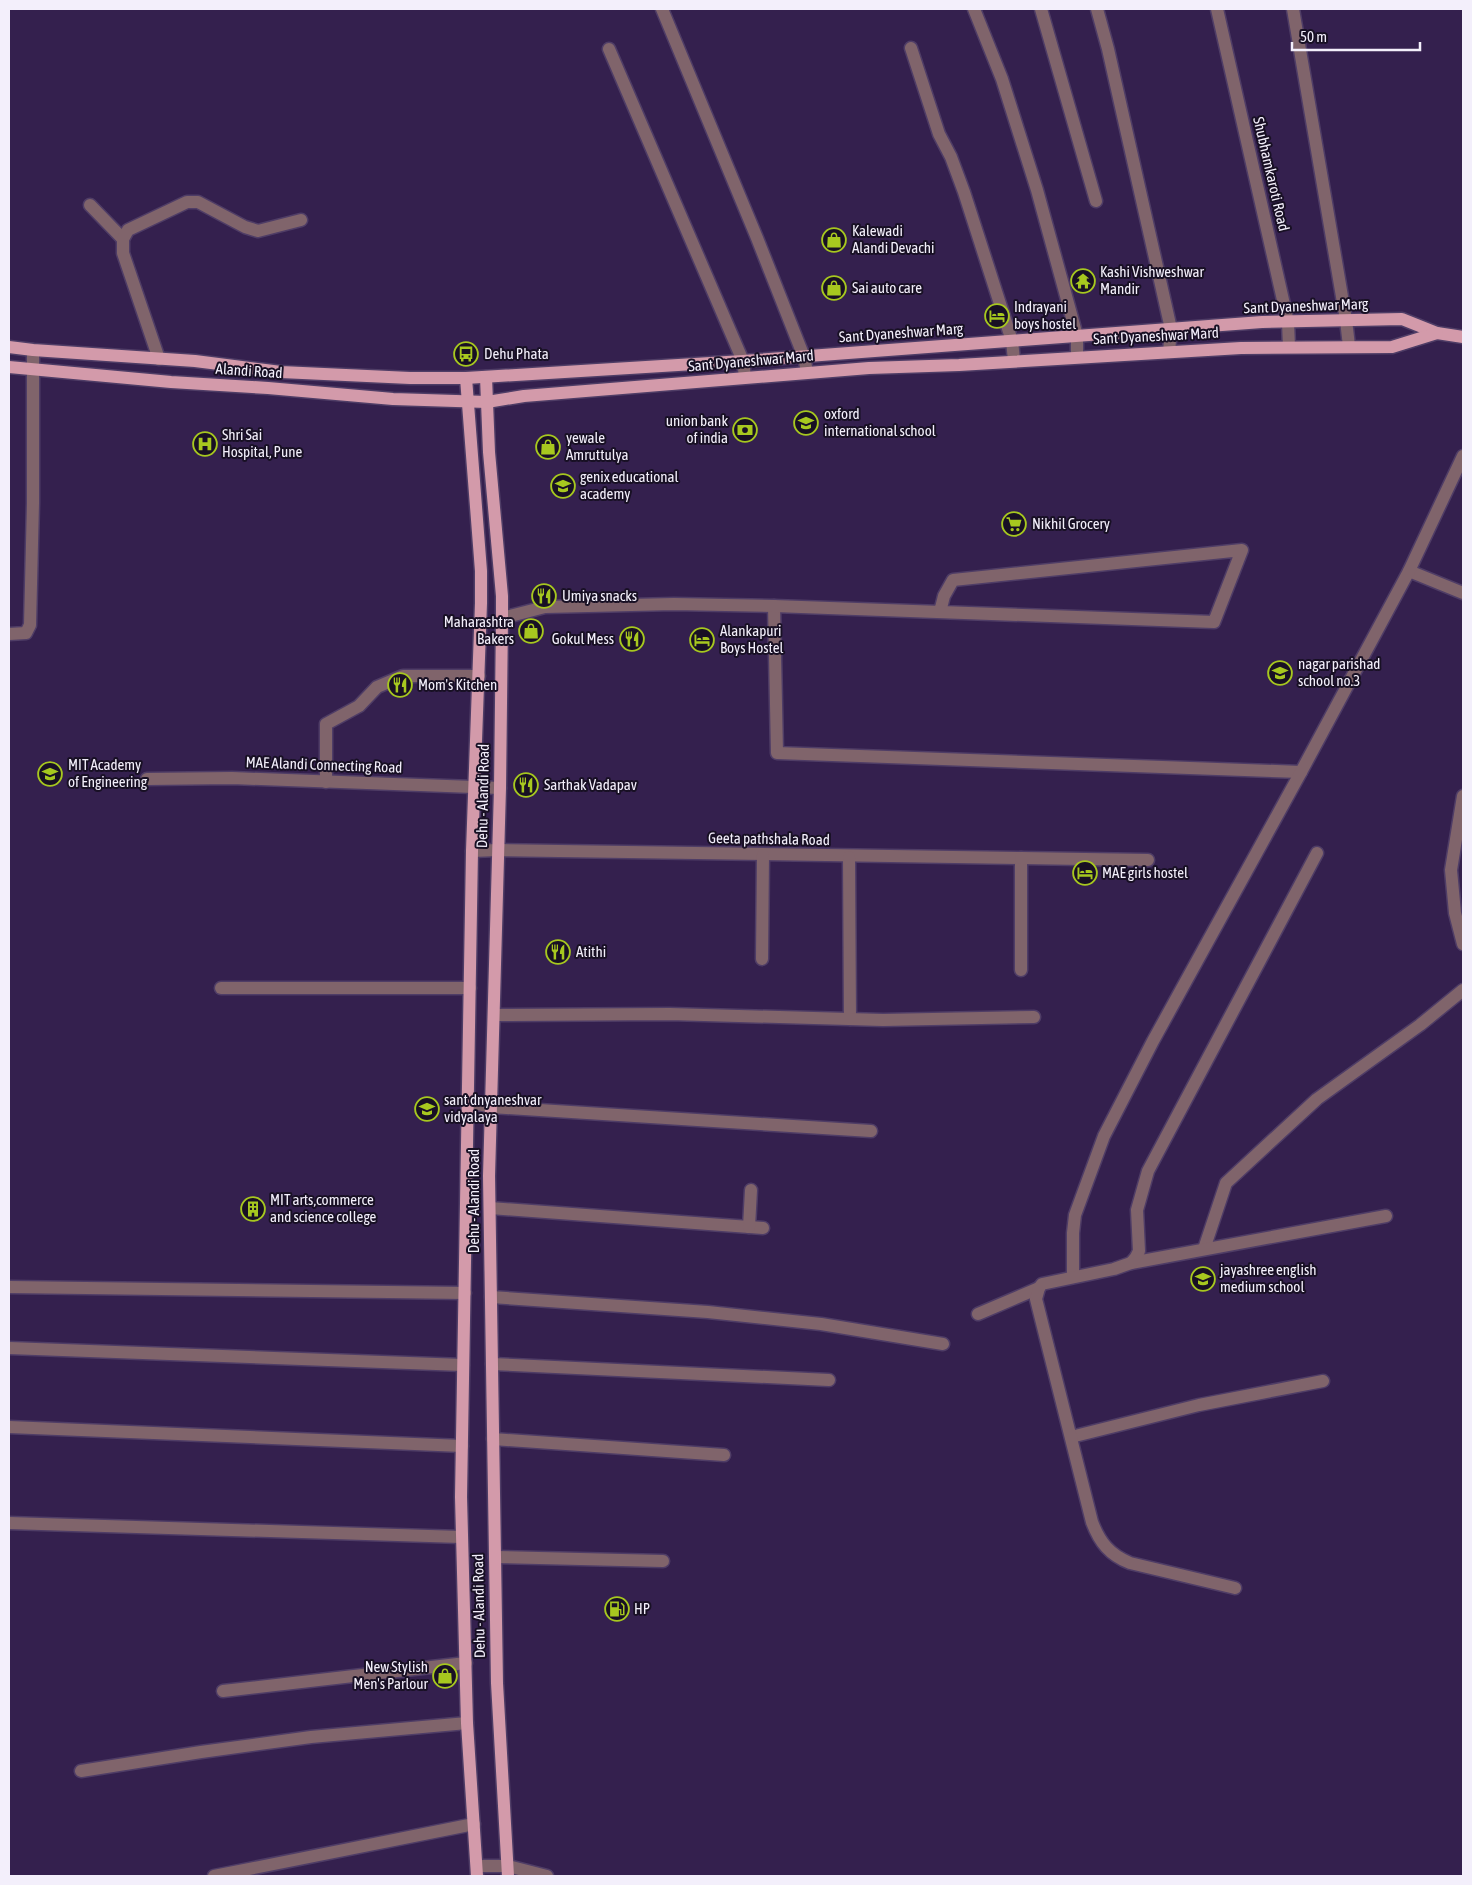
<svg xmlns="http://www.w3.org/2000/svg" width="1472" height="1885" viewBox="0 0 1472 1885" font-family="'Asap Condensed',sans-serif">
	<rect width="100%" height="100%" fill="#34204e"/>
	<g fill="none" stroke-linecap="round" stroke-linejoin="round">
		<g stroke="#4f3d66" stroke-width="15">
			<g id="minor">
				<polyline points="662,9 757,238 804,357 807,372"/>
				<polyline points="974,9 1002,79 1037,190 1077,336 1077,357"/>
				<polyline points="1041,9 1096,201"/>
				<polyline points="1097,9 1108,49 1171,329 1169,352"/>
				<polyline points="1217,9 1288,322 1289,347"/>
				<polyline points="1293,9 1346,320 1349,346"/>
				<polyline points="911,48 939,134 951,157 964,192 1012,341 1014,360"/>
				<polyline points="609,49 743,361 745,377"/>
				<polyline points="90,205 123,239"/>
				<polyline points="159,359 123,253 123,239 128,230 187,202 198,202 245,227 258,231 301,220"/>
				<polyline points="1409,571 1463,593"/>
				<polyline points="774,606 777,753 1301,772"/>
				<polyline points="502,618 545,607 674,604 774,606 1214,622 1242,550 953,580 944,596 940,612"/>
				<polyline points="9,634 26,633 30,625 33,503 33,350"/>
				<polyline points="147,779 232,778 500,788"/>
				<polyline points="326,782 326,724 359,706 377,687 403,676 479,676"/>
				<polyline points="1463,796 1451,870 1455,913 1463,944"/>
				<polyline points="472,851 498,850 1021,858 1021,970"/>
				<polyline points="849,857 850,1019"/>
				<polyline points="1021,858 1148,860"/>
				<polyline points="762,959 763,855"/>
				<polyline points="221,988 470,988"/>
				<polyline points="494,1015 670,1014 883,1020 1034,1017"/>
				<polyline points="468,1102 491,1107 871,1131"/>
				<polyline points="490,1208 763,1228"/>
				<polyline points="749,1227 751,1190"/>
				<polyline points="1204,1249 1226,1183 1317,1099 1420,1025 1463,990"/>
				<polyline points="1131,1263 1386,1216"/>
				<polyline points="1073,1276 1073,1233 1075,1215 1104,1136 1153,1041 1301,772 1409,571 1463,456"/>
				<polyline points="9,1287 465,1293"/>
				<polyline points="491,1297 708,1312 821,1324 943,1344"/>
				<polyline points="978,1314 1039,1288"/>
				<polyline points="9,1348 463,1365"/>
				<polyline points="492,1364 829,1380"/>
				<polyline points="9,1427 462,1446"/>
				<polyline points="1071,1437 1199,1405 1323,1381"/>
				<polyline points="493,1439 724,1455"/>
				<polyline points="9,1523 461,1537"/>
				<polyline points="495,1557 663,1561"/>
				<path d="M1235,1588l-105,-25c-20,-8 -30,-20 -38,-41l-56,-223 3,-11 3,-4 72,-15 17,-6 5,-6 3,-6 -2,-41 11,-39 169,-318"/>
				<polyline points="223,1691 466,1663"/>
				<polyline points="81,1771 201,1752 311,1737 467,1723"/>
				<polyline points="477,1866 508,1866 547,1876"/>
				<polyline points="214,1876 474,1824"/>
			</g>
		</g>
		<g stroke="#4f3d66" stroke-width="15">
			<g id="major">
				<polyline points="9,347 33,350 195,361 281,372 410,378 466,378 743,361 1262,322 1402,319 1437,333 1463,337"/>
				<polyline points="9,367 171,382 268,388 393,399 487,402 524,396 869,368 959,365 1241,348 1392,347 1437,333"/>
				<polyline points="486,377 489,452 502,596 502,618 500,788 489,1176 497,1683 508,1876"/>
				<polyline points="466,378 481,571 481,603 472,851 461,1497 467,1723 477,1876"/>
			</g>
		</g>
		<use href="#minor" stroke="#80646b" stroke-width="12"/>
		<use href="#major" stroke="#d39aaa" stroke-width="12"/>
	</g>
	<defs>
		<g id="shop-ring" transform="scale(1.25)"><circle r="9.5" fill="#181024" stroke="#a7c81f" stroke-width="1.5"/><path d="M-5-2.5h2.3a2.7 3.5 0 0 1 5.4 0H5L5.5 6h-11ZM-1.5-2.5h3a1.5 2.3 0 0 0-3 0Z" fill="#a7c81f"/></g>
		<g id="temple-ring" transform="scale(1.25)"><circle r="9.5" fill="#181024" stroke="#a7c81f" stroke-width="1.5"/><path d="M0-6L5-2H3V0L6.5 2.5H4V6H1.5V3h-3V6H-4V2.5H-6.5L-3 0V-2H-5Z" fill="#a7c81f"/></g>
		<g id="hotel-ring" transform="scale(1.25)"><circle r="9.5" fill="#181024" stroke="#a7c81f" stroke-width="1.5"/><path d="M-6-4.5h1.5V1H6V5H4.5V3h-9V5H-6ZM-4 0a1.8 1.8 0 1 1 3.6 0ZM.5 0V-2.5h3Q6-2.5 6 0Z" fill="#a7c81f"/></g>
		<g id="bus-ring" transform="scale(1.25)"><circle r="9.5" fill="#181024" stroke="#a7c81f" stroke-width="1.5"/><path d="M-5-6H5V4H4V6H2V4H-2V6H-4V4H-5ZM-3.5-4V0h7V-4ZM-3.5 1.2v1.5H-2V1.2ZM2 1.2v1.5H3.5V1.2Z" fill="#a7c81f"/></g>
		<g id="school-ring" transform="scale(1.25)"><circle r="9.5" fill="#181024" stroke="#a7c81f" stroke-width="1.5"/><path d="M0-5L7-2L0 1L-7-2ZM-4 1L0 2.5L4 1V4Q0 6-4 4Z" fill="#a7c81f"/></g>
		<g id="bank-ring" transform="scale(1.25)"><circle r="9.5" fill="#181024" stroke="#a7c81f" stroke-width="1.5"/><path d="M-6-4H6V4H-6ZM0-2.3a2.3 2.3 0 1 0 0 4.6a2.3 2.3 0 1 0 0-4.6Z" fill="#a7c81f"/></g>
		<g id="hospital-ring" transform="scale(1.25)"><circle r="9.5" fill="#181024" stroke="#a7c81f" stroke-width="1.5"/><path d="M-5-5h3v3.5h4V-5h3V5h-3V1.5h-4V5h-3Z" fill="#a7c81f"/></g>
		<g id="supermarket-ring" transform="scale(1.25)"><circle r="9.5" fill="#181024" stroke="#a7c81f" stroke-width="1.5"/><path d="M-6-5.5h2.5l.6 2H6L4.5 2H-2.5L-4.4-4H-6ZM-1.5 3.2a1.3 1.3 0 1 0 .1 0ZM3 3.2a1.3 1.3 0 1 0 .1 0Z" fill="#a7c81f"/></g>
		<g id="restaurant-ring" transform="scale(1.25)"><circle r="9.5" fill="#181024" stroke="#a7c81f" stroke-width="1.5"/><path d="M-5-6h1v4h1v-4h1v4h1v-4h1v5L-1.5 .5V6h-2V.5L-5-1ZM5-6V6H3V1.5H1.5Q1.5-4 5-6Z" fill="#a7c81f"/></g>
		<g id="university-ring" transform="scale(1.25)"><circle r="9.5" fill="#181024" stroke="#a7c81f" stroke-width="1.5"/><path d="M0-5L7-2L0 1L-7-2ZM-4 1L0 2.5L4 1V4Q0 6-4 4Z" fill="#a7c81f"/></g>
		<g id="building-ring" transform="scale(1.25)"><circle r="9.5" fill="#181024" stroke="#a7c81f" stroke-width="1.5"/><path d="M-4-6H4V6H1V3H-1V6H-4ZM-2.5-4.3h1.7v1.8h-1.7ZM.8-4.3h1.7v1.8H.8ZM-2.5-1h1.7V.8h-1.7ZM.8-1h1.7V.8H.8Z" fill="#a7c81f"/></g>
		<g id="fuel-ring" transform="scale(1.25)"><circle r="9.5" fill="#181024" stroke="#a7c81f" stroke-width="1.5"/><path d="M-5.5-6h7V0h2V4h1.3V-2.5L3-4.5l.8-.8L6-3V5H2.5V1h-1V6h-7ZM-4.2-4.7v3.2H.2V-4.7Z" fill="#a7c81f"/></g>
	</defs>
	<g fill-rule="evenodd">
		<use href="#shop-ring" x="834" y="240"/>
		<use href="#temple-ring" x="1083" y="281"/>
		<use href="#shop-ring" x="834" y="288"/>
		<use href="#hotel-ring" x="997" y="316"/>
		<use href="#bus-ring" x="466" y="354"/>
		<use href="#school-ring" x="806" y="423"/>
		<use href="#bank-ring" x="745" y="430"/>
		<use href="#hospital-ring" x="205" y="444"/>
		<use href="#shop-ring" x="548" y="447"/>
		<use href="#school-ring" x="563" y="486"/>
		<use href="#supermarket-ring" x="1014" y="524"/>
		<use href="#restaurant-ring" x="544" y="596"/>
		<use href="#shop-ring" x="531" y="631"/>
		<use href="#restaurant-ring" x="632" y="639"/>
		<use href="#hotel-ring" x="702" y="640"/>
		<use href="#school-ring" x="1280" y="673"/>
		<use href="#restaurant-ring" x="400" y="685"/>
		<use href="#university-ring" x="50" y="774"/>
		<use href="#restaurant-ring" x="526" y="785"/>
		<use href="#hotel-ring" x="1085" y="873"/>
		<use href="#restaurant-ring" x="558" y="952"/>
		<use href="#school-ring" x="427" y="1109"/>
		<use href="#building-ring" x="253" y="1209"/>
		<use href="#school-ring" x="1203" y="1279"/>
		<use href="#fuel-ring" x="617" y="1609"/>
		<use href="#shop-ring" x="445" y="1676"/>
	</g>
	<g text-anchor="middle" stroke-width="4" stroke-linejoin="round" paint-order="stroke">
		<g font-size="15" fill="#f3effb" stroke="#181024">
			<text transform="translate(1271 174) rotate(77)" y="5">Shubhamkaroti Road</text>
			<text transform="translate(1306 306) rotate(-2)" y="5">Sant Dyaneshwar Marg</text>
			<text transform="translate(901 333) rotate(-4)" y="5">Sant Dyaneshwar Marg</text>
			<text transform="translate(1156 336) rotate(-3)" y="5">Sant Dyaneshwar Mard</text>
			<text transform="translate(751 361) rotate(-5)" y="5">Sant Dyaneshwar Mard</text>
			<text transform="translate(249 371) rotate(4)" y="5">Alandi Road</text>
			<text transform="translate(324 765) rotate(2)" y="5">MAE Alandi Connecting Road</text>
			<text transform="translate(483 796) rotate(-89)" y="5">Dehu - Alandi Road</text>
			<text transform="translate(769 839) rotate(1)" y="5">Geeta pathshala Road</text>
			<text transform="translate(474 1201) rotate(-90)" y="5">Dehu - Alandi Road</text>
			<text transform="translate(479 1606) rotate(-91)" y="5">Dehu - Alandi Road</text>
		</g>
		<g font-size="15" fill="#f3effb" stroke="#181024" text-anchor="start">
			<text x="852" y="236">Kalewadi<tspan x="852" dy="17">Alandi Devachi</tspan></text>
			<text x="1100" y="277">Kashi Vishweshwar<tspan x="1100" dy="17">Mandir</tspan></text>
			<text x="852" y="293">Sai auto care</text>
			<text x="1014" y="312">Indrayani<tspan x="1014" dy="17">boys hostel</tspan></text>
			<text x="484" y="359">Dehu Phata</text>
			<text x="824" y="419">oxford<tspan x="824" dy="17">international school</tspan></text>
			<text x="728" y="426" text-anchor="end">union bank<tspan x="728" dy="17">of india</tspan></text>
			<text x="222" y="440">Shri Sai<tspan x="222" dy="17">Hospital, Pune</tspan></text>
			<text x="566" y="443">yewale<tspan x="566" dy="17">Amruttulya</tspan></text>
			<text x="580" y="482">genix educational<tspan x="580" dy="17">academy</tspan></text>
			<text x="1032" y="529">Nikhil Grocery</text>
			<text x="562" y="601">Umiya snacks</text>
			<text x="514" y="627" text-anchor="end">Maharashtra<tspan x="514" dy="17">Bakers</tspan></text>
			<text x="720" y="636">Alankapuri<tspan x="720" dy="17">Boys Hostel</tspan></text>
			<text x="614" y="644" text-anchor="end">Gokul Mess</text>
			<text x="1298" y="669">nagar parishad<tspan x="1298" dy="17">school no.3</tspan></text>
			<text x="418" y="690">Mom's Kitchen</text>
			<text x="68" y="770">MIT Academy<tspan x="68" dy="17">of Engineering</tspan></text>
			<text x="544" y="790">Sarthak Vadapav</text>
			<text x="1102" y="878">MAE girls hostel</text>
			<text x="576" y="957">Atithi</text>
			<text x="444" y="1105">sant dnyaneshvar<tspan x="444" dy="17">vidyalaya</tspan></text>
			<text x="270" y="1205">MIT arts,commerce<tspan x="270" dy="17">and science college</tspan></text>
			<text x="1220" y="1275">jayashree english<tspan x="1220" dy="17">medium school</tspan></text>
			<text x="634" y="1614">HP</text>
			<text x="428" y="1672" text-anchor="end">New Stylish<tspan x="428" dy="17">Men's Parlour</tspan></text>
		</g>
	</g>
	<rect width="1472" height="1885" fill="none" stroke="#f3effb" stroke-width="20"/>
	<path d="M1292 42v8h128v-8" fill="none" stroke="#f3effb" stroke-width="2.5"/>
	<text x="1300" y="42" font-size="15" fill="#f3effb" stroke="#181024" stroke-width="4" paint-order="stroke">50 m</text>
</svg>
